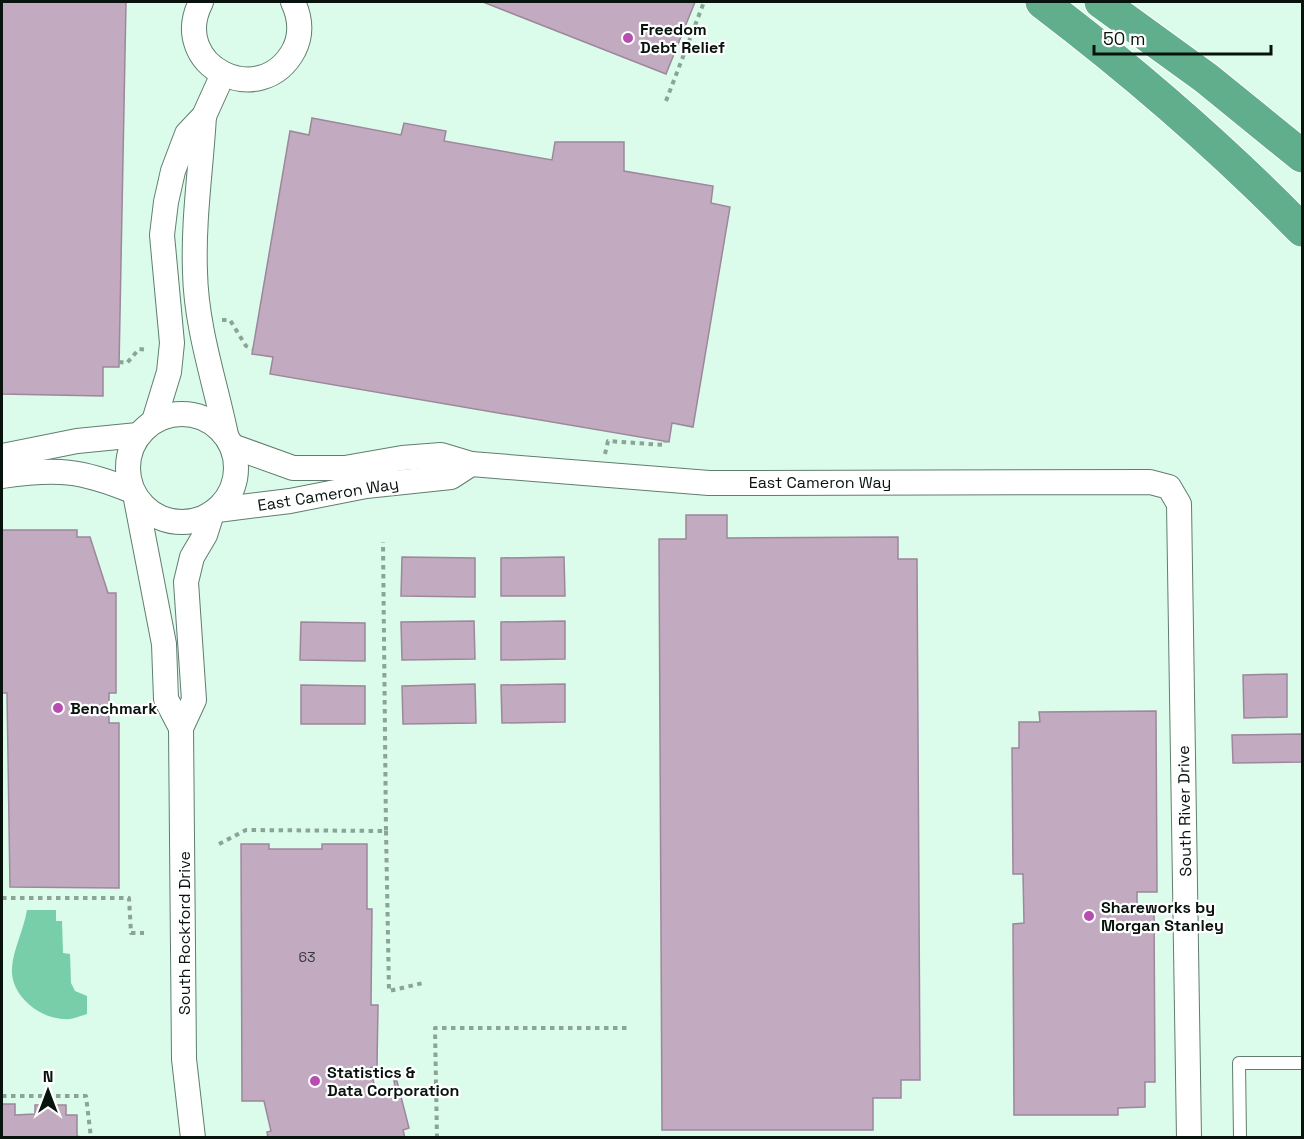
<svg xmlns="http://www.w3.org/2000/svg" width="1304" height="1139" viewBox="0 0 1304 1139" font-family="'Space Grotesk',sans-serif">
	<rect width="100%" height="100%" fill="#dbfbeb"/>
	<path fill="#78cea8" d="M27,910h29v11h6l1,32 7,1 1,29 4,8 12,5v18c-7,2 -16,6 -23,5 -25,-1 -54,-24 -52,-51 1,-18 12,-39 15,-58z"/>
	<g fill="#c2abc0" stroke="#9d879b" stroke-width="1.5">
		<polygon points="2,2 126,2 119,367 103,367 103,396 2,394"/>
		<polygon points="483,2 695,2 666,74"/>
		<polygon points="312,118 401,135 404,123 446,131 444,141 552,160 555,142 624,142 624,171 713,186 711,203 730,207 693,427 672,423 669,442 270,374 273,357 252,354 290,131 309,135"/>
		<polygon points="686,515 727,515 727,538 898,537 898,559 917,559 920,1080 901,1080 901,1098 873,1098 873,1130 662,1130 659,539 686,539"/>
		<polygon points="2,530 77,530 77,537 90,537 108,593 116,593 116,693 109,693 109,723 119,723 119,888 10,887 7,693 2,693"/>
		<polygon points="402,557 475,558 475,597 401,596"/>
		<polygon points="564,557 565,596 501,596 501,558"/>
		<polygon points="474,621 475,659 402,660 401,622"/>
		<polygon points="565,621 565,659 501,660 501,622"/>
		<polygon points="301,622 365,623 365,661 300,660"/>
		<polygon points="1287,674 1287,717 1244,718 1243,675"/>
		<polygon points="475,684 476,723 403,724 402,686"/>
		<polygon points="565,684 565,722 502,723 501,685"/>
		<polygon points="301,685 365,686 365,724 301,724"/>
		<polygon points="1156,711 1157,892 1137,892 1137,909 1154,908 1155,1082 1145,1082 1145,1107 1118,1108 1118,1115 1014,1115 1013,924 1024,923 1023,874 1013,874 1012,748 1019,748 1019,722 1040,722 1039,712"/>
		<polygon points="1302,734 1302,762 1233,763 1232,735"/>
		<polygon points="241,844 269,844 269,849 322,849 322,844 367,844 367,909 372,909 371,1005 378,1005 377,1066 370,1068 376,1092 395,1086 394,1081 397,1081 409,1128 403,1130 405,1138 268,1138 267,1132 271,1131 264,1101 242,1101"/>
		<polygon points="2,1104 15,1104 15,1115 35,1114 35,1105 66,1105 66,1115 77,1115 77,1136 84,1138 2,1138"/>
	</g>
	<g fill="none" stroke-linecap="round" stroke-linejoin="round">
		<g stroke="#617d6f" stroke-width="14">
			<polyline id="lane" points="1240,1138 1239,1063 1302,1063"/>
		</g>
		<g stroke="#617d6f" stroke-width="26">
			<g id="street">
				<path d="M201,2c-33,64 60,110 93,48 8,-16 6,-33 -1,-48"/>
				<path d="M204,116c-3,52 -11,104 -9,156 1,55 20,110 31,163"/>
				<circle cx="182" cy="468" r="54"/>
				<polyline points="154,421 169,372 172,343 162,235 166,202 173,171 187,134 204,116 223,74"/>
				<polyline points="232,446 293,468 345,468 402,458 441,455 471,464 709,483 1150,482 1169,487 1179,504 1189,1138"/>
				<polyline points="2,456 77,441 138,435"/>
				<path d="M2,476c55,-8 79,-6 130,15"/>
				<polyline points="136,499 164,644 166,699 181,728"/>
				<polyline points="217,510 290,501 366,486 451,477 471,464"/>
				<polyline points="193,1138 184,1059 181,728 194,700 186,582 192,557 205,535 212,513"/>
			</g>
		</g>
		<g stroke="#fff" stroke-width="35">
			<g id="highway">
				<path d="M1042,2c92,70 179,145 260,228"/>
				<polyline points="1101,2 1206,78 1302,156"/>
			</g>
		</g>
		<g stroke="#8ca498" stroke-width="4" stroke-dasharray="4.5 4.5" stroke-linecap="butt">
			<polyline points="666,101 704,2"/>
			<polyline points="222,320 230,320 246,346 253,349"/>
			<polyline points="119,362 127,363 139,349 148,350"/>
			<polyline points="605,454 608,441 664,445 665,441"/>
			<polyline points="386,831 389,991 423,983"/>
			<polyline points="219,844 246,830 386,831 383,542"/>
			<polyline points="2,898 129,898 131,933 144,933"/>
			<polyline points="2,1096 86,1096 91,1138"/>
			<polyline points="437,1138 435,1028 628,1028"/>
		</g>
		<use href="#lane" stroke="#fff" stroke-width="12"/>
		<use href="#street" stroke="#fff" stroke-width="24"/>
		<use href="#highway" stroke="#61ae8d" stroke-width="33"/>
	</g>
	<g fill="#b64db0" stroke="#fff" stroke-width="2">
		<circle cx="628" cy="38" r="6"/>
		<circle cx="58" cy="708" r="6"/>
		<circle cx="1089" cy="916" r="6"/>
		<circle cx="315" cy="1081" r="6"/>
	</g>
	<g text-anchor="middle" stroke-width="4.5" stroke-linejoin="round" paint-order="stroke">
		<g font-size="14" fill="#36393a">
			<text x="307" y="962">63</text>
		</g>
		<g font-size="16" font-weight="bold" fill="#08130e" stroke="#fff" text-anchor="start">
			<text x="640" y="35">Freedom<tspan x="640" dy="18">Debt Relief</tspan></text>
			<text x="70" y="714">Benchmark</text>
			<text x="1101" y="913">Shareworks by<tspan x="1101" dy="18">Morgan Stanley</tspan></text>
			<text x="327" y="1078">Statistics &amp;<tspan x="327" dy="18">Data Corporation</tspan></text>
		</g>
		<g font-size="16" fill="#08130e" stroke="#fff">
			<text x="820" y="488">East Cameron Way</text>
			<text transform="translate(328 494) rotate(-9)" y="6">East Cameron Way</text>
			<text transform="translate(1184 811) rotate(-91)" y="6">South River Drive</text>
			<text transform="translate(184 933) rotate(-90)" y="6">South Rockford Drive</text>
		</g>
	</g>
	<rect width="1304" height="1139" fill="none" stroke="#08130e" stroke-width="6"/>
	<g transform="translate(48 1091)" stroke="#ffffff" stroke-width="4.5" paint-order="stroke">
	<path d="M0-4.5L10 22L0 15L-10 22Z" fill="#08130e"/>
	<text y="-9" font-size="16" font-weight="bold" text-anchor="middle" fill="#08130e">N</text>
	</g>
	<path d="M1094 45v9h177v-9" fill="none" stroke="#08130e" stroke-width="3"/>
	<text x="1103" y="45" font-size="18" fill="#08130e" stroke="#ffffff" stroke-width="4.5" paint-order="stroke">50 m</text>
</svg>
